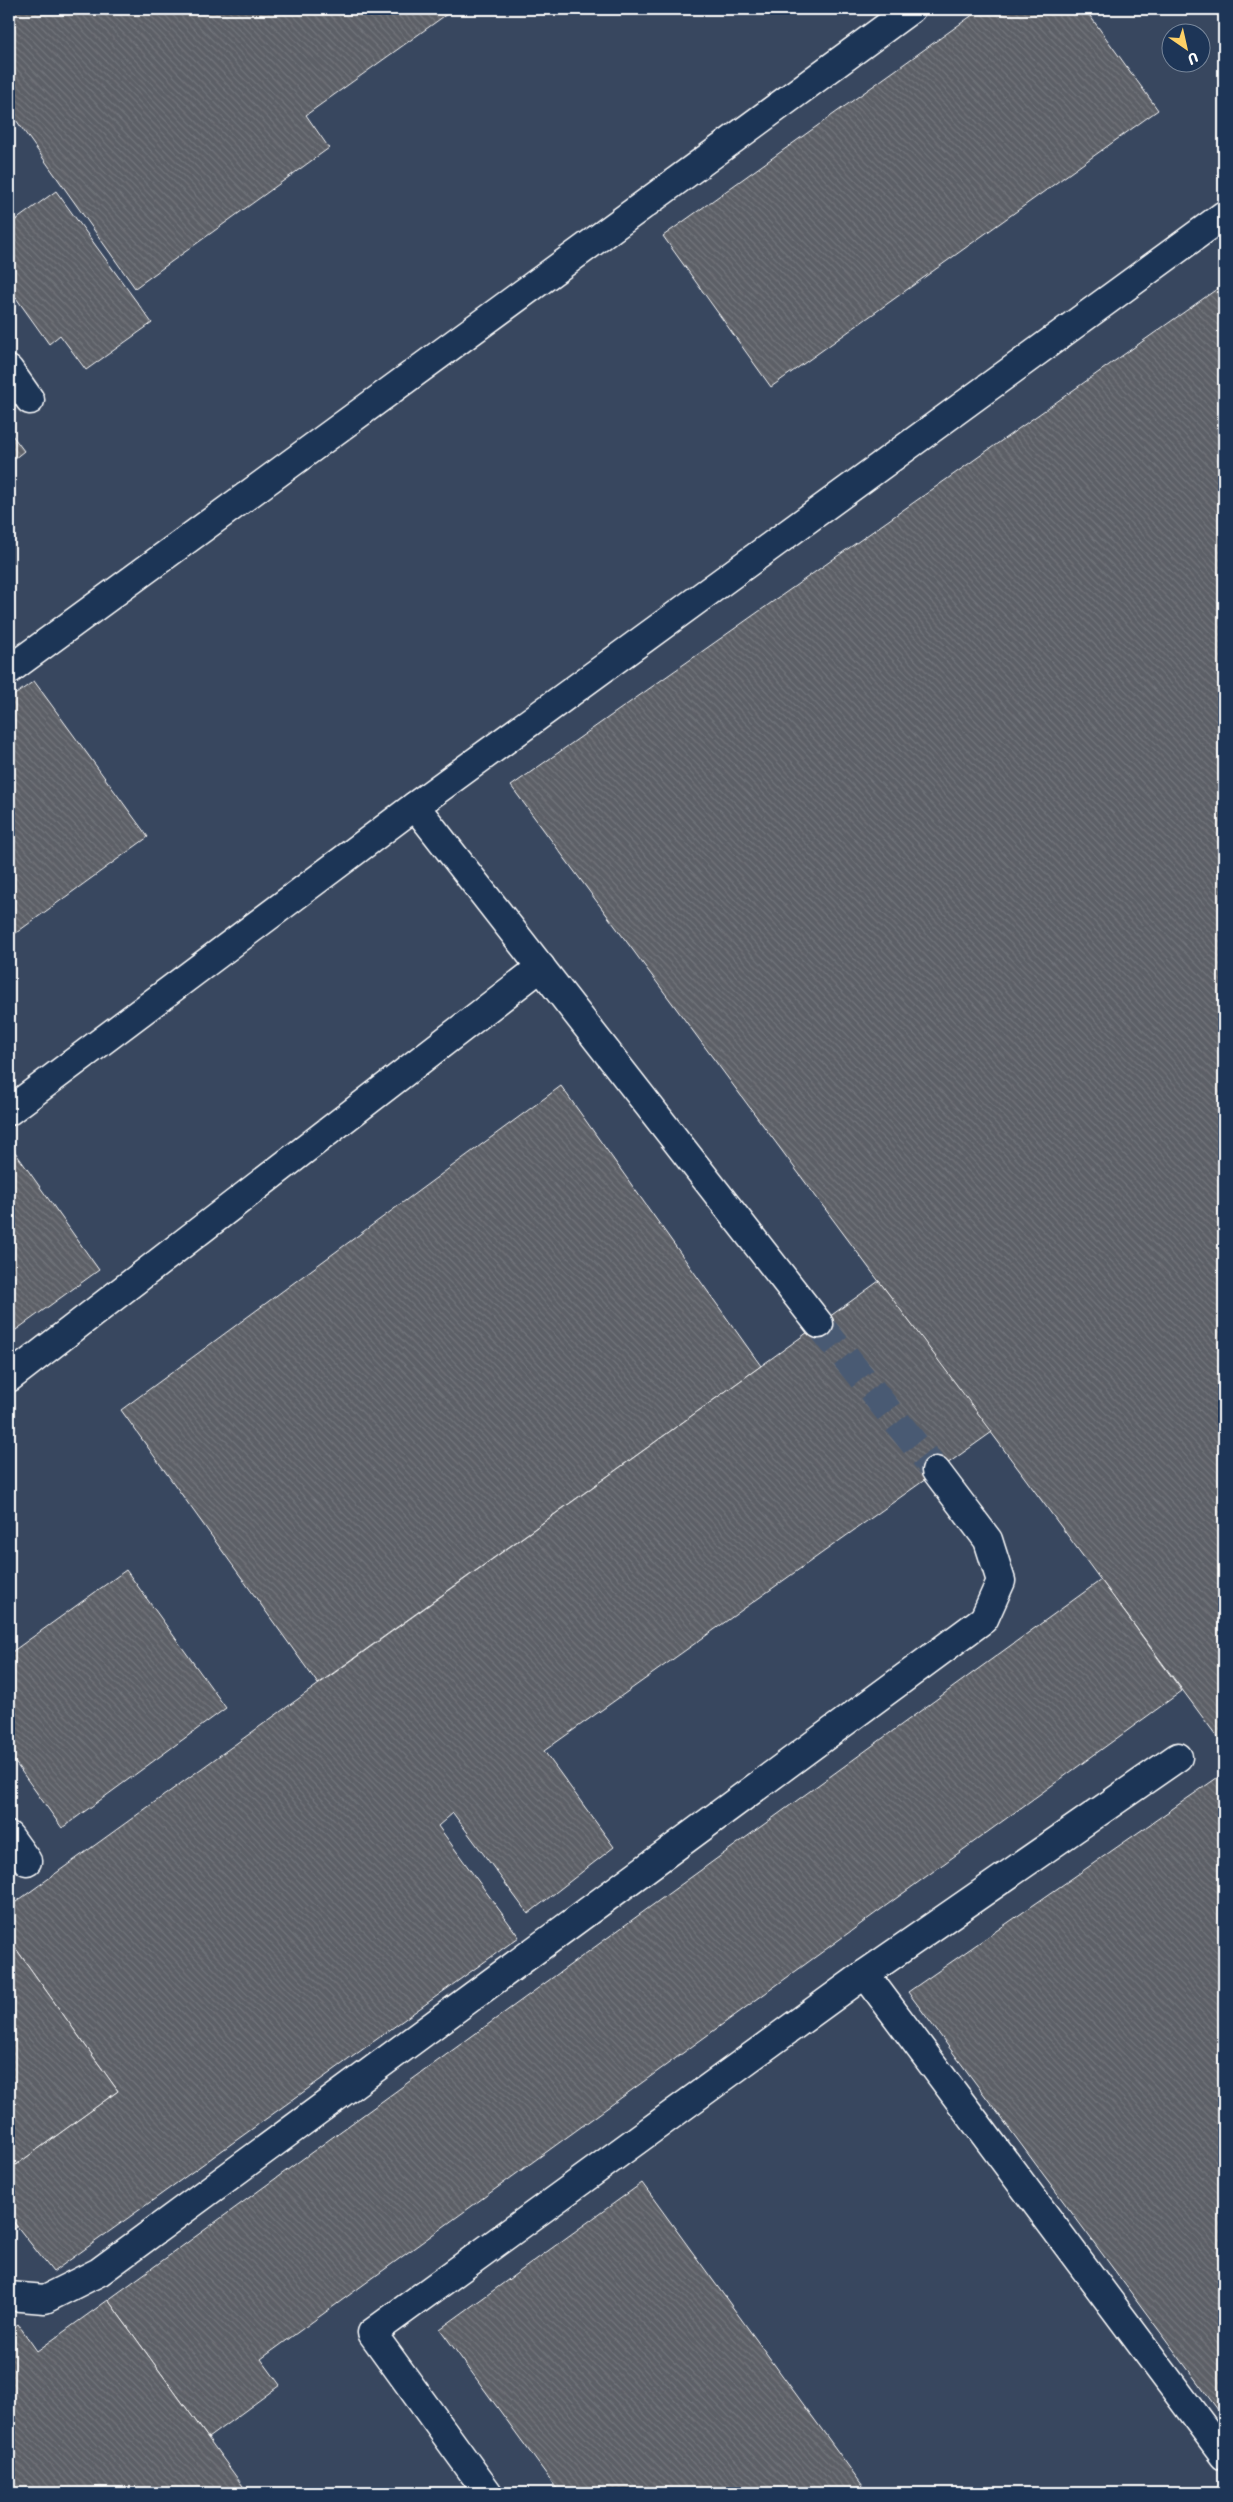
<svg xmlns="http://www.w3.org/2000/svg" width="1233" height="2502" viewBox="0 0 1233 2502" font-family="Sriracha,sans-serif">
	<defs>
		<pattern id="building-back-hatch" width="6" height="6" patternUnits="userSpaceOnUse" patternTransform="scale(1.25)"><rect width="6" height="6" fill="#5c5f66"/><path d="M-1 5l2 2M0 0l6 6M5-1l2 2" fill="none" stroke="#74777d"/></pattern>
	</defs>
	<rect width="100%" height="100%" fill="#2a3d5a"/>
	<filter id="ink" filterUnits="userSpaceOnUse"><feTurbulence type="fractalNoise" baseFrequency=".02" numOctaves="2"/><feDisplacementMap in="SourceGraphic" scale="10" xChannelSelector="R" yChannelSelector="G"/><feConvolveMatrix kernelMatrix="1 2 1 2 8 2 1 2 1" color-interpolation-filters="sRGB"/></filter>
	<g filter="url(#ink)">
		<path fill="#39475e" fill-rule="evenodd" d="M9,9h1215v2484h-1215zM1170,32h30v30h-30z"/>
		<g fill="url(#building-back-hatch)" stroke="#fff">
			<polygon points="9,9 454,9 306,115 329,148 135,288 9,110"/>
			<polygon points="981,9 1085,9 1158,110 771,387 663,236"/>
			<polygon points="56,191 152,323 86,370 60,335 49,344 9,288 9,225"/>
			<polygon points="1224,284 1224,1746 511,786"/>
			<polygon points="9,431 24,451 9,463"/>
			<polygon points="34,681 148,837 9,938 9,699"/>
			<polygon points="561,1086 761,1366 318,1684 121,1410"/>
			<polygon points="10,1145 99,1270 9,1335 9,1146"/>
			<polygon points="879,1281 992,1432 544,1751 614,1847 528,1914 453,1813 438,1826 519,1937 53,2272 9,2216 9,2170 118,2091 9,1939 9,1907"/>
			<polygon points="126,1570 226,1708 62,1828 9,1754 9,1654"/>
			<polygon points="1101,1580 1182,1691 261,2359 280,2385 208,2438 108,2300"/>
			<polygon points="1224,1773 1224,2418 908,1992"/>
			<polygon points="9,1939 118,2091 9,2170"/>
			<polygon points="642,2183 868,2493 560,2493 440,2329"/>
			<polygon points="9,2216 17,2227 9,2232"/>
			<polygon points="108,2300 208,2438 248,2493 9,2493 9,2331 18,2324 37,2351"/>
		</g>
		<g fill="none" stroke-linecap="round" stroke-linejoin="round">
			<polyline stroke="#4a5a73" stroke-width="28" stroke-dasharray="28 14" stroke-linecap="butt" points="819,1324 936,1471"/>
			<g stroke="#fff" stroke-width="31">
				<g id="minor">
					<polyline points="9,370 30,400"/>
					<polyline points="9,670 911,9"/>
					<polyline points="415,806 819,1324"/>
					<polyline points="9,1111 415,806 1224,215"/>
					<polyline points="9,1378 541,967"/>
					<polyline points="9,1836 27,1861"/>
					<polyline points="865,1974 1224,2455"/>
					<polyline points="9,2296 45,2299 99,2272 984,1619 1001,1581 988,1540 936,1471"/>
					<polyline points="488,2493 372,2333 865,1974 1178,1757"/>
				</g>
			</g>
			<use href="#minor" stroke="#1d3557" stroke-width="28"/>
		</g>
	</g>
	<rect width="1233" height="2502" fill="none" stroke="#1d3557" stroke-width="30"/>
	<rect x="15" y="15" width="1203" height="2472" fill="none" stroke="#fff" stroke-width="2" filter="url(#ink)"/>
	<g transform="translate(1186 48) rotate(146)"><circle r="24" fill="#1d3557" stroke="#77869a"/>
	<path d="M0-4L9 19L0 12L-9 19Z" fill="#ffd166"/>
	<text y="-8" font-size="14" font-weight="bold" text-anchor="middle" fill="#ffffff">U</text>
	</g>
</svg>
